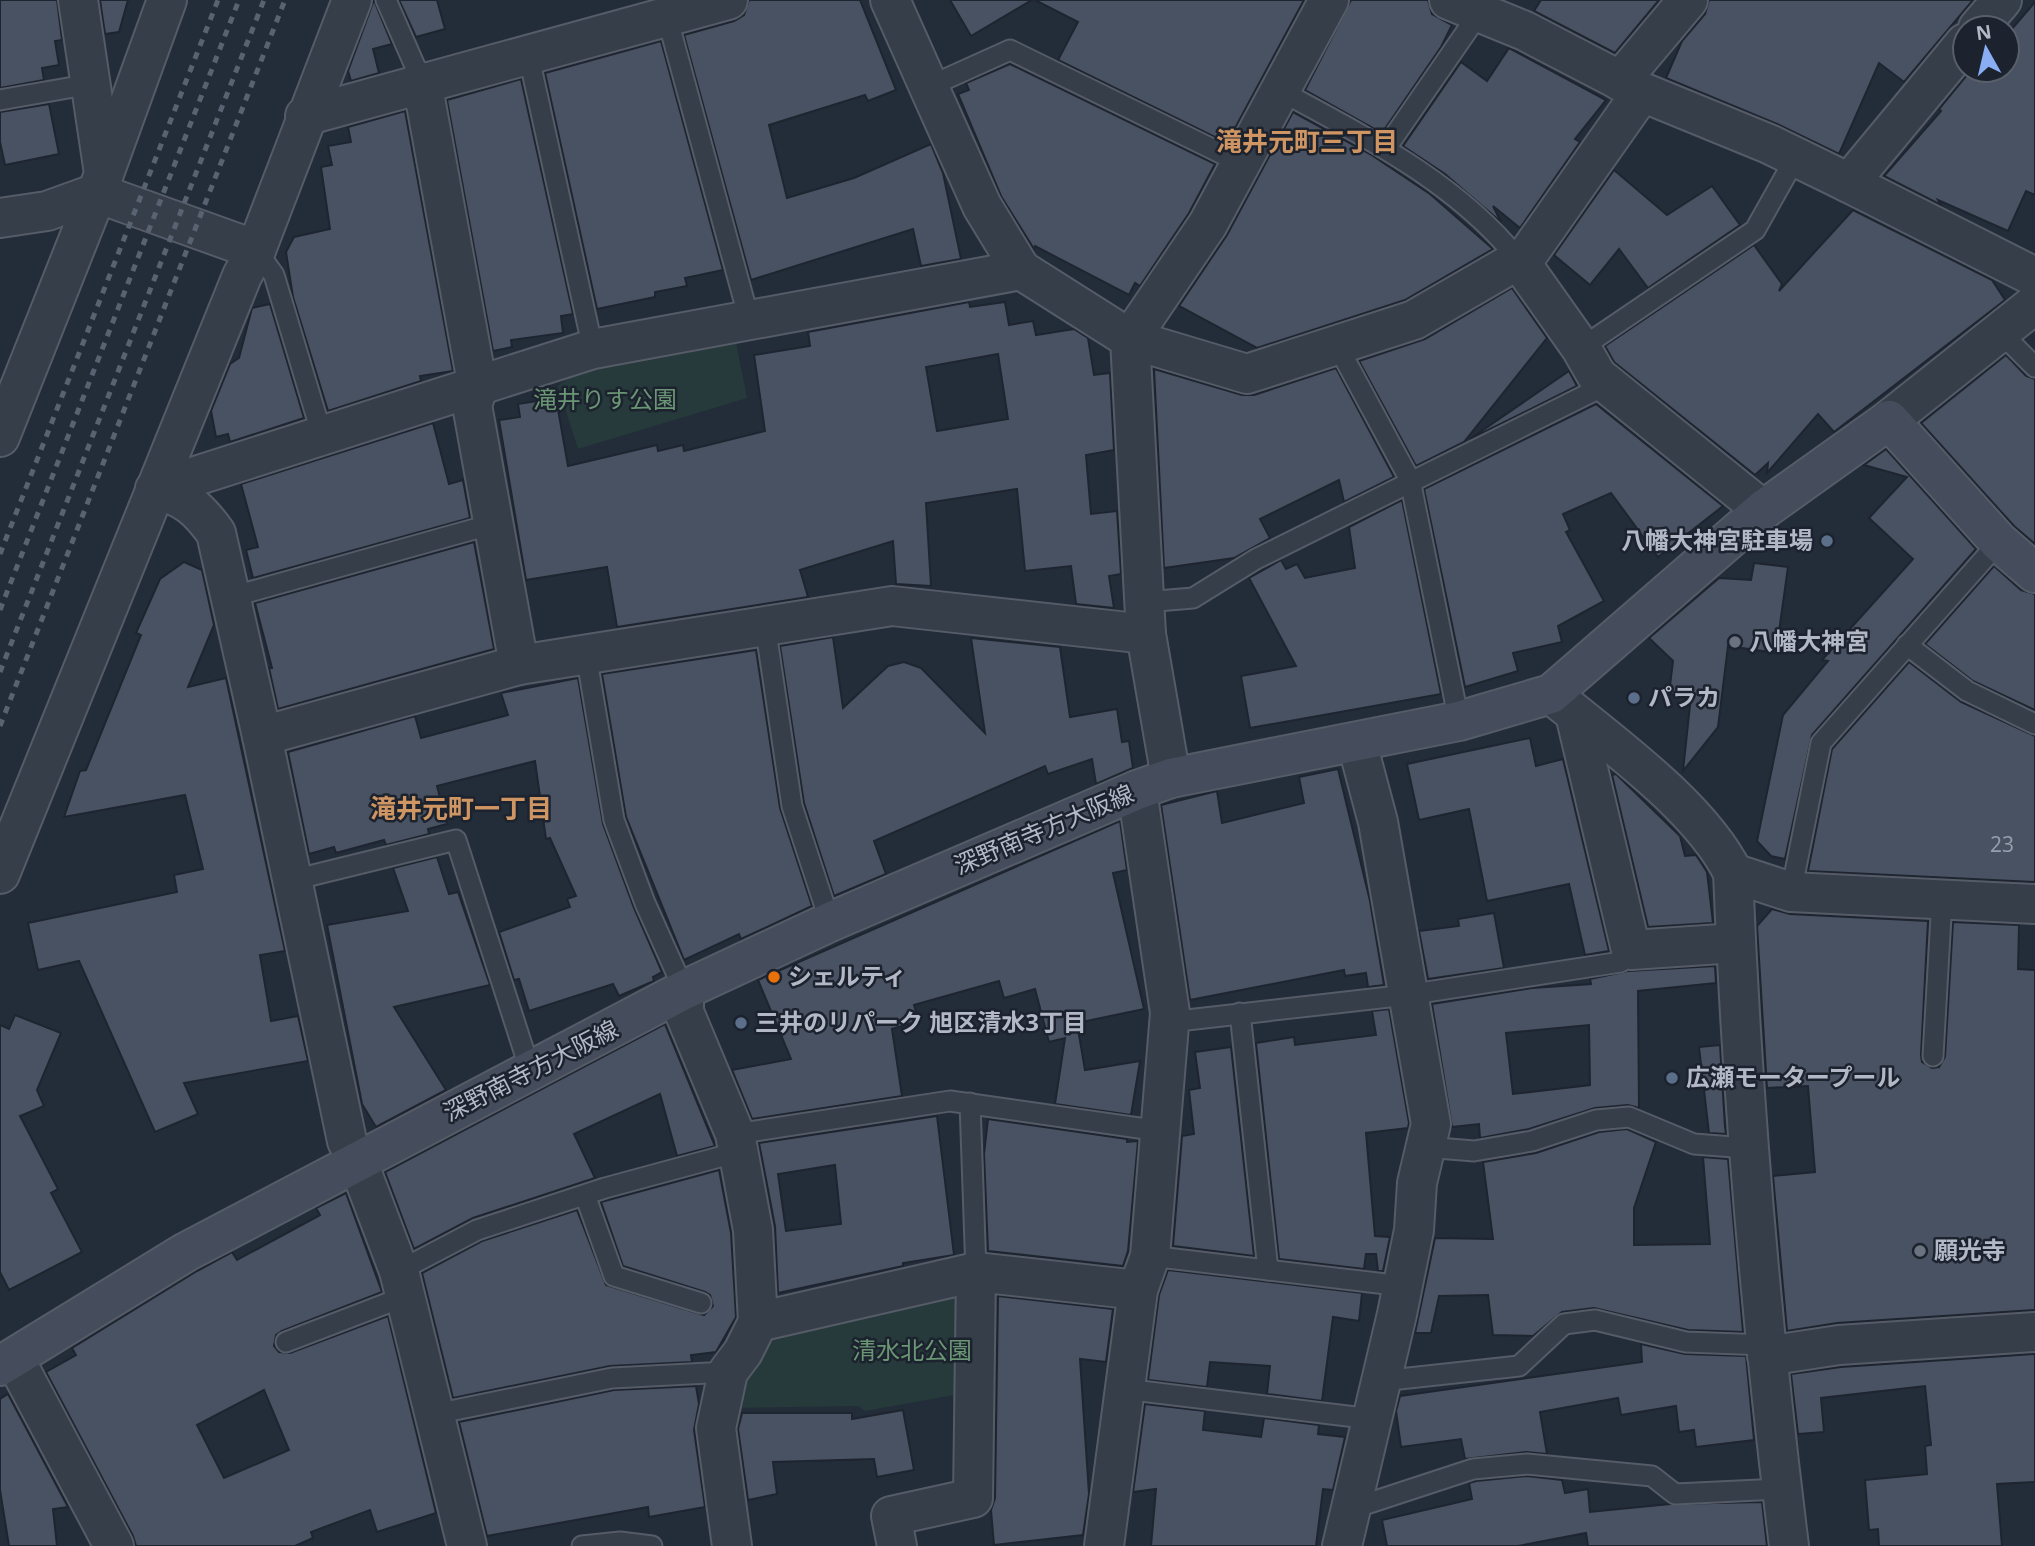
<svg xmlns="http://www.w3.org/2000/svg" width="2035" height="1546" viewBox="0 0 2035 1546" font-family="'Open Sans','Noto Sans JP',sans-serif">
	<rect width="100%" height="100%" fill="#232c39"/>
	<g fill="#26393b">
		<polygon points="734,333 747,398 578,449 558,386 585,365"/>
		<polygon points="958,1287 966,1393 865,1411 858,1406 730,1408 767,1328"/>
	</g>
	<g fill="#495262" stroke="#1e2530" stroke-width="2" fill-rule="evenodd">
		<polygon points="0,0 57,0 62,40 55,41 59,65 42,68 44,80 0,88"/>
		<polygon points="100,0 128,0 119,32 105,34"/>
		<polygon points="374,0 392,44 373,49 379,73 351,81 348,71"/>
		<polygon points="399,0 437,0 445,29 416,37"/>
		<polygon points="749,0 860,0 896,90 868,101 865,95 769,125 787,198 854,178 931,144 943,173 961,259 921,266 913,229 751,280 684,35 734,21 744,15"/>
		<polygon points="950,0 1032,0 971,36"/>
		<polygon points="1035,0 1304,0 1227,143 1058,60 1078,22"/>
		<polygon points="1351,0 1428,0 1432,14 1452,25 1441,47 1382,133 1305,90"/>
		<polygon points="1541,0 1659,0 1615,53 1534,11"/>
		<polygon points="1709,0 1973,0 1904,82 1879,63 1839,154 1777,124 1666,78 1682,41 1705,14"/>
		<polygon points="2035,2 2035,195 2026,191 2008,231 1938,200 1941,205 1884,176 1941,111 1939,109 1971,70 2007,70 2007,28 2011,30"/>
		<polygon points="661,41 723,270 685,278 687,286 655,292 655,297 597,309 545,73"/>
		<polygon points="1509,48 1606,100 1575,139 1580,142 1520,228 1493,206 1501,222 1445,174 1403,146 1461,62 1487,81"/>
		<polygon points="1010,64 1215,164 1189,213 1140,286 1135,283 1129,295 1035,246 1034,249 1001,196 958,94 969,90 966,83"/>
		<polygon points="521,79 573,314 561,316 563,333 511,340 512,347 493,351 447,100"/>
		<polygon points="49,104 59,154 5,165 0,142 0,112"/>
		<polygon points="405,111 453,371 420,376 421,381 328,411 293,297 286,252 294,237 330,229 321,167 332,165 328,146 351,142 348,127"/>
		<polygon points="1293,112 1370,154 1430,194 1493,249 1405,300 1257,348 1179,306 1227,235"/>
		<polygon points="1614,170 1667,215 1712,186 1740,225 1648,288 1619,249 1590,285 1554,255"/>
		<polygon points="1853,210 1992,280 2005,300 1834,432 1818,414 1767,473 1768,463 1755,475 1614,362 1605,346 1754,245 1782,284 1779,291"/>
		<polygon points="1512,288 1547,338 1464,442 1416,466 1359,361 1425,339"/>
		<path d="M969,302l1,5 35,-5 4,23 24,-4 3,14 38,-6 14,9 6,37 16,-2 4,77 -28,5 5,59 26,-3 4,63 -12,2 5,32 -38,-4 -5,-38 -46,5 -8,-82 -91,14 5,83 -35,-2 -3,-43 -93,29 8,27 -191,30 -10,-60 -81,13 -27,-160 21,-3 -2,-13 38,-6 12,68 89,-21 1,6 25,-6 1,6 81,-20 -11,-76 56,-9 -2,-14zM998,354l10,65 -71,12 -11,-64z"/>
		<polygon points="270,304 304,418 230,442 228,434 216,437 211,411 230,364 239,358 252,308"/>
		<polygon points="2006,355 2026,376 2035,379 2035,544 2014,526 1921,423"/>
		<polygon points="1336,368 1394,477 1344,502 1339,480 1260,519 1270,538 1234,558 1164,568 1154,369 1242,395 1254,395"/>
		<polygon points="1569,371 1577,386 1470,439"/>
		<polygon points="1596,404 1723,506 1658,557 1611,493 1563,514 1570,530 1566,532 1604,601 1558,626 1562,642 1513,653 1518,671 1465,687 1424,489"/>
		<polygon points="433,423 449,484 463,480 470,518 253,578 246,550 258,547 241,484"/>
		<polygon points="1886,449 1976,549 1812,735 1785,859 1771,856 1757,841 1783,715 1828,661 1822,660 1913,559 1869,518 1907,477 1864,465"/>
		<polygon points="1402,500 1441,694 1250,728 1241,676 1296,666 1249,578 1281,560 1286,569 1297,564 1305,578 1355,568 1349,527"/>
		<polygon points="474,542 494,649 278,709 269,668 272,668 255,603"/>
		<polygon points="184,562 202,570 214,625 188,687 226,678 285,951 260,955 271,1021 298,1016 308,1061 184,1083 198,1114 155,1132 79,961 38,970 28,923 177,892 174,875 203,869 185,795 64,817 80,771 86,770 141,635 136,633 160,579"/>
		<polygon points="1754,563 1788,567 1776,653 1728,646 1718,727 1683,771 1691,696 1669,694 1673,661 1649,638 1719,578 1751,580"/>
		<polygon points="1994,566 2021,590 2035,594 2035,710 1973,681 1925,644"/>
		<polygon points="833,637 843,708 888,666 904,662 921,668 985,733 971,638 1060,647 1070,717 1117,709 1122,742 1129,741 1133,768 1096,784 1092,759 1048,774 1045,766 874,841 886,874 834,896 804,803 780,646"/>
		<polygon points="756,650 780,808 812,906 741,939 739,934 684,960 626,817 602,674"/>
		<polygon points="1909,662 1961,702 2035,736 2035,882 1808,871 1832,749"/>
		<polygon points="578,678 603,824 634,908 662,972 653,977 654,981 619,996 613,984 529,1011 519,979 514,980 499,932 570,907 567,899 576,896 550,838 546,839 535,761 437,786 447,824 428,829 429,834 386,845 384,840 336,853 334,847 309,854 288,752 415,716 421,738 508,715 501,693"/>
		<polygon points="1530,738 1536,766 1563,759 1609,951 1585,955 1569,884 1487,901 1469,809 1419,820 1407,764"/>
		<polygon points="1338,769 1370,901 1384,985 1368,987 1366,973 1345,976 1344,970 1190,1000 1161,805 1217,791 1222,823 1304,803 1299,777"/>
		<polygon points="1616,774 1680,836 1685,856 1696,855 1700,861 1707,872 1713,923 1648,927 1612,775"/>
		<polygon points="1120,821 1127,870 1113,873 1144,1009 1077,1023 1085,1070 1140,1061 1131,1115 1055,1104 1065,1038 1049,1042 1035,989 1004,998 999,981 914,1005 919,1021 892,1029 902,1096 752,1119 732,1070 791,1059 758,980"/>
		<polygon points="437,857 449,894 458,892 490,985 394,1007 446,1090 376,1127 362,1104 327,925 408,911 393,868"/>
		<polygon points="1772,909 1790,914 1928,921 1921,1055 1922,1062 1932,1068 1939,1067 1945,1057 1953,922 2019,925 2018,969 2035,970 2035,1310 1837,1323 1787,1331 1773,1176 1815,1172 1808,1086 1767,1088 1757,926"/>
		<polygon points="1494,913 1504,968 1428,979 1419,931 1459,926 1458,919"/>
		<path d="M1715,966l1,17 -78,8 1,117 -11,-3 -33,3 -66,21 -49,9 -1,-14 -27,3 -20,-123 100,-16 59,-4 -1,-5 38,-8zM1589,1025l1,60 -77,9 -7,-61z"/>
		<polygon points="1389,1009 1409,1123 1408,1128 1366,1133 1375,1236 1390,1237 1383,1271 1378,1271 1376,1254 1366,1254 1364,1269 1279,1259 1256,1043 1294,1037 1295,1045 1376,1035 1372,1011"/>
		<polygon points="15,1015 61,1033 37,1090 44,1106 20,1116 58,1189 51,1193 82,1252 9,1290 0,1272 0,1025 9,1029"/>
		<polygon points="665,1024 715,1146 677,1156 660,1094 574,1134 595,1178 473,1218 414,1249 385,1172"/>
		<polygon points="1720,1045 1725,1127 1726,1134 1709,1133 1699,1047"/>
		<polygon points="1231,1047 1254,1256 1173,1246 1182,1136 1194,1134 1189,1090 1200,1088 1195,1052"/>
		<path d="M937,1116l17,139 -51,8v3l-125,27 -3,-67 -16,-83zM835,1165l6,59 -55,7 -8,-57z"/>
		<polygon points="988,1119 1127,1139 1127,1142 1138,1141 1128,1251 1123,1266 988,1251 984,1154"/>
		<polygon points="1627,1129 1656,1142 1634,1208 1634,1245 1710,1244 1703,1157 1728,1159 1743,1332 1688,1330 1594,1308 1562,1312 1533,1336 1493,1335 1488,1295 1439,1296 1431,1333 1415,1333 1435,1238 1493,1239 1483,1162 1536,1153 1599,1132"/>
		<polygon points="719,1170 731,1233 736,1317 716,1352 691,1355 692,1362 610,1366 453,1398 422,1273 482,1241 577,1210 606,1285 704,1315 713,1306 710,1295 705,1292 623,1266 601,1202"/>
		<path d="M346,1193l36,99 -100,39 -6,4 -2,11 5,6 11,1 98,-37 48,197 -59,19 -7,-22 -59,22 2,6 -18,8h-159l-3,-10 -87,-164 30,-17 -4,-7 125,-77 35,-19 5,8 83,-45 -4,-7zM264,1390l25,60 -65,28 -27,-53z"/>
		<polygon points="1168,1270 1362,1293 1359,1321 1333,1317 1322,1401 1267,1394 1270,1366 1210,1362 1207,1387 1148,1380 1159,1295"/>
		<polygon points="998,1296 1113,1309 1106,1362 1080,1359 1089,1494 1083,1535 994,1545 991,1510 995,1498"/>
		<polygon points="1641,1344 1685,1354 1746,1356 1754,1440 1696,1447 1694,1430 1679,1432 1676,1406 1621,1415 1618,1398 1540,1412 1547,1454 1526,1452 1465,1459 1461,1439 1401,1447 1396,1411 1400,1396 1642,1362"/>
		<polygon points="2035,1354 2035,1482 1997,1484 2002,1546 1879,1546 1878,1529 1869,1530 1865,1480 1927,1474 1925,1446 1931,1445 1925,1386 1821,1398 1824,1432 1798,1434 1791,1374 1841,1367"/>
		<polygon points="696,1386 699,1404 694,1430 705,1507 649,1517 648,1507 487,1536 459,1422 614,1390"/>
		<polygon points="8,1394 68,1507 53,1509 57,1546 9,1546 0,1490 0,1399"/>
		<polygon points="1145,1404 1205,1411 1203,1430 1261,1437 1264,1418 1319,1425 1318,1434 1345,1437 1333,1490 1323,1489 1316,1546 1151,1546 1156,1489 1133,1492"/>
		<polygon points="903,1410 914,1470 877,1477 874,1459 773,1462 777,1494 748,1500 738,1429 742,1413 852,1413 852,1419"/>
		<polygon points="1527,1476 1562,1480 1565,1493 1588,1489 1590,1512 1670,1504 1762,1502 1767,1546 1588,1546 1586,1533 1518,1546 1387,1546 1382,1520 1472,1499 1469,1483 1476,1481"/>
	</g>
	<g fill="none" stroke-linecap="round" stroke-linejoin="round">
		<g stroke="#555b67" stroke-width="23">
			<g id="service">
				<polyline points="386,0 422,82"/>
				<polyline points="667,17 749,319"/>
				<polyline points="528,53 593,349"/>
				<polyline points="928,87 1010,50 1241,163"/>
				<path d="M1279,90c86,47 176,91 239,169"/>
				<polyline points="0,100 91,84"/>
				<polyline points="1386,148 1480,12"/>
				<polyline points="256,250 274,275 322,435"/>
				<polyline points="1999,331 2035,367"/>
				<polyline points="1337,345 1410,480 1459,721"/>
				<polyline points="1581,348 1755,230 1796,157"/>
				<polyline points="231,597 496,523"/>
				<polyline points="1145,602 1193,598 1256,559 1608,384"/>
				<polyline points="765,625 792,806 830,922"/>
				<polyline points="1907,645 1967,691 2035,724"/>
				<polyline points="586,654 614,820 645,903 684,990"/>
				<polyline points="293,880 456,840 531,1073"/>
				<polyline points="1791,892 1821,743 1999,542"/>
				<polyline points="1240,1013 1268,1270"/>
				<polyline points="1169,1022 1407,995 1621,962 1631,950"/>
				<polyline points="1933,1056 1942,899"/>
				<polyline points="970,1103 976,1272"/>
				<polyline points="735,1134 950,1101 1160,1131"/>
				<polyline points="1425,1147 1474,1151 1532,1141 1596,1120 1629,1117 1694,1144 1747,1148"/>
				<polyline points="585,1195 614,1276 701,1303"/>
				<polyline points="1150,1256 1403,1286"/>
				<polyline points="399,1271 477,1230 605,1188 738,1152"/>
				<polyline points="286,1342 406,1296"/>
				<polyline points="1381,1381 1519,1366 1564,1324 1595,1320 1686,1342 1766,1345"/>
				<polyline points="1124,1389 1372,1419"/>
				<polyline points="435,1414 612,1378 728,1372"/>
				<polyline points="1351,1509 1473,1469 1527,1464 1652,1476 1675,1494 1782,1489"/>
				<polyline points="582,1546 620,1542 652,1546"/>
			</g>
		</g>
		<g stroke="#555b67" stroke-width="42">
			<g id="minor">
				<polyline points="78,0 103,167"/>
				<polyline points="890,0 982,206 1021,270 1130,339 1146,634 1171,778"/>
				<polyline points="1329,0 1208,224 1130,339 1247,374 1414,320 1528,254 1642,92"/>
				<polyline points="1449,0 1525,31 1642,92 1769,144 1849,183"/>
				<polyline points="1978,28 2002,0"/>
				<polyline points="1965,43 1849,183 2035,277"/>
				<polyline points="1620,81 1688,0"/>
				<polyline points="422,82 478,388 472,405 519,665"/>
				<polyline points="305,116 728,0"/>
				<polyline points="0,218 47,211 97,193 256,250"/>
				<polyline points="1518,259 1581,348 1597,376 1763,510"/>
				<polyline points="1889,420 2035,304"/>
				<polyline points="0,437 97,193 167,0"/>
				<path d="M155,489c30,8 43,19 61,44l46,203 85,405 10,19 42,111 68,275"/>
				<polyline points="155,489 593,349 1021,270"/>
				<path d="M1551,694c57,47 150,113 182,179 9,225 28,449 56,673"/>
				<polyline points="1575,714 1631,950 1736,943"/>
				<polyline points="262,736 519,665 892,606 1146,634"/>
				<polyline points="1733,873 1791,892 2035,904"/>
				<polyline points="0,874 242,276 256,250 352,0"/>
				<polyline points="684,990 684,1012 735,1134 753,1230 758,1322 743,1352 728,1372 716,1428 732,1546"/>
				<polyline points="758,1322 976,1272"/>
				<polyline points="1767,1356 1839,1345 2035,1332"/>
				<polyline points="14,1358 114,1546"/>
				<polyline points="897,1546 891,1516 973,1498 976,1272 1138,1290"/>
				<polyline points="1104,1546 1138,1290 1150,1256 1170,1013 1137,790"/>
				<polyline points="1342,1546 1397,1314 1414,1230 1417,1183 1431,1124 1378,822 1357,743"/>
			</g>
		</g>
		<g stroke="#555b67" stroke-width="42">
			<polyline id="secondary" points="0,1366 186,1252 684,990 830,922 1137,790 1171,778 1459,721 1551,694 1763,510 1889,420 1999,542 2035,573"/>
		</g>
		<use href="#service" stroke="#363e4a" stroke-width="19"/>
		<use href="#minor" stroke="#363e4a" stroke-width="38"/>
		<use href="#secondary" stroke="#454d5c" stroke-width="38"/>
		<g stroke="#596271" stroke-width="5" stroke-dasharray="7 7" stroke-linecap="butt">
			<polyline points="0,554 218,0"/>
			<polyline points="0,610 239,0"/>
			<polyline points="0,672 264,0"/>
			<polyline points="0,726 285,0"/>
		</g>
	</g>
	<g fill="#5c6f8a" stroke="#1c232e" stroke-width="2.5">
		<circle cx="1827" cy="541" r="7"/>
		<circle cx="1634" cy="698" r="7"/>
		<circle cx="741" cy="1023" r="7"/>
		<circle cx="1672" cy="1078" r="7"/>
	</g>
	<g fill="#6b7280" stroke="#1c232e" stroke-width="2.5">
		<circle cx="1735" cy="642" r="7"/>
		<circle cx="1920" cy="1251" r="7"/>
	</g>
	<circle fill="#e8710a" stroke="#1c232e" stroke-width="2.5" cx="774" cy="977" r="7"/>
	<g text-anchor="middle" stroke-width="5" stroke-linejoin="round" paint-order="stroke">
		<g font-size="21" fill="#989ead">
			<text x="2002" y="852">23</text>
		</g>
		<g font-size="24" fill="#6a9675" stroke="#1c232e">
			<text x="605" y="408">滝井りす公園</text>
			<text x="912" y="1359">清水北公園</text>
		</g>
		<g font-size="24" font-weight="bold" fill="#b2b8c6" stroke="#1c232e" text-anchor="start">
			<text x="1813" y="549" text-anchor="end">八幡大神宮駐車場</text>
			<text x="1749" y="650">八幡大神宮</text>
			<text x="1648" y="706">パラカ</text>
			<text x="788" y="985">シェルティ</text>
			<text x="755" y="1031">三井のリパーク 旭区清水3丁目</text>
			<text x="1686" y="1086">広瀬モータープール</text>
			<text x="1934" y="1259">願光寺</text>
		</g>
		<g font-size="24" fill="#b2b8c6" stroke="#1c232e">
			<text transform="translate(1044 830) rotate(-23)" y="8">深野南寺方大阪線</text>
			<text transform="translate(531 1071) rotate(-27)" y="8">深野南寺方大阪線</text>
		</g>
		<g font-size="26" font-weight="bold" fill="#cf9663" stroke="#1c232e">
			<text x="1307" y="151">滝井元町三丁目</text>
			<text x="461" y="818">滝井元町一丁目</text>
		</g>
	</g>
	<g transform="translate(1986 49) rotate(352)"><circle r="33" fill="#1c232e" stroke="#585f6b" stroke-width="2"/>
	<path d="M0-5L12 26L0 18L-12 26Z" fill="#89aef3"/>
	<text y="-10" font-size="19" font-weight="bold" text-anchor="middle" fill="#b2b8c6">N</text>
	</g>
</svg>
